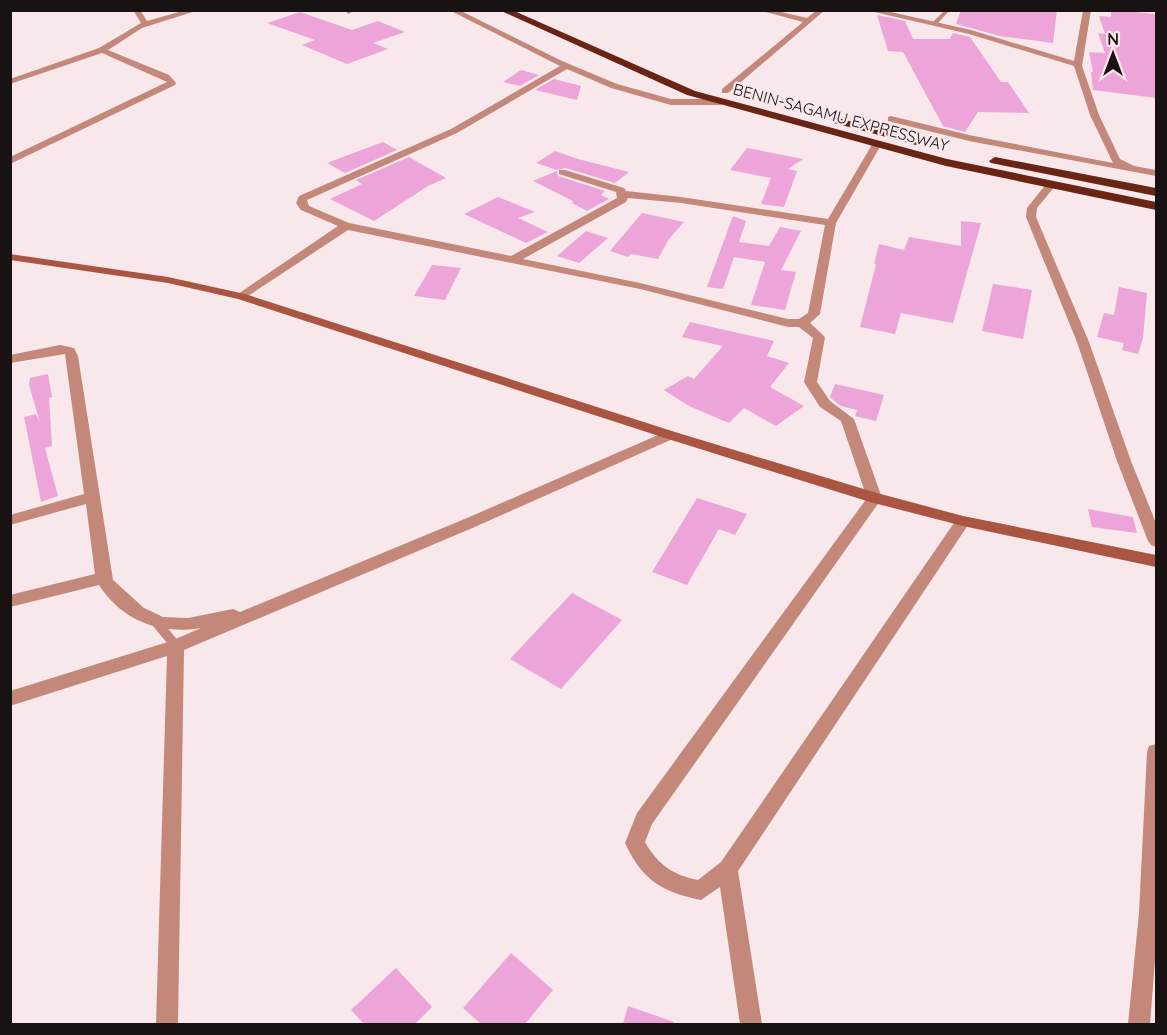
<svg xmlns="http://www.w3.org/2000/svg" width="1167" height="1035" viewBox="0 0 1167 1035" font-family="Quicksand,sans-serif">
	<rect width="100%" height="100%" fill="#f8e8eb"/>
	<g fill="#eca4d9">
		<polygon points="961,10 1057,10 1053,43 1000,36 956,24"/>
		<polygon points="1111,10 1156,14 1156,98 1093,90 1091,72 1093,72 1089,52 1105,53 1098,33 1105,34 1099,16 1111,17"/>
		<polygon points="300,12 352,30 378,21 405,32 373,43 388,49 347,64 302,45 315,40 267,23"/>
		<polygon points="877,15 905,21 913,39 950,39 953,33 970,37 1001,82 1008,82 1029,113 978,112 965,132 943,126 903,52 888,51"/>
		<polygon points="521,70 539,75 520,86 503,82"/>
		<polygon points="554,79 581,86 577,100 535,90"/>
		<polygon points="383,142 397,150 345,173 327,163"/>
		<polygon points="747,148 803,159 788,169 797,171 784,207 761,204 771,178 730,170"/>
		<polygon points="555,151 578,159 629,172 615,183 566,168 557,170 536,163"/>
		<polygon points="409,157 446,178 428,186 374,221 330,199 362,184 356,180"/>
		<polygon points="557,171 558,176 605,191 601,195 609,199 587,211 572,203 573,201 533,181"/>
		<polygon points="498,197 535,212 518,218 548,232 526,243 464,214"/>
		<polygon points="642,213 684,222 669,239 658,259 631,254 628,257 610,251"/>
		<polygon points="733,216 746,221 739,242 769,246 780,227 801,231 781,270 796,272 785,310 751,305 765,262 734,257 723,289 707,287"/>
		<polygon points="961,221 981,223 953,323 901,313 895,334 860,327 876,264 874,264 879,244 904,250 909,237 961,246"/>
		<polygon points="586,231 608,238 579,263 557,256"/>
		<polygon points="432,265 461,268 445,300 414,296"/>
		<polygon points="993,284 1032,290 1023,339 982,331"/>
		<polygon points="1119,287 1147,293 1143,338 1138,354 1122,350 1124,343 1097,337 1104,313 1114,315"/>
		<polygon points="690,322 774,341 767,356 789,363 770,387 804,406 776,426 744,408 729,423 689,406 664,390 688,376 694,379 723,346 682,337"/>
		<polygon points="48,374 52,397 49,398 52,446 45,448 58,496 41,502 24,417 36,414 40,422 29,385 30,378"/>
		<polygon points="835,384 884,395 876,421 855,416 857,410 841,406 832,399 830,397"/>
		<polygon points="697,498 747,514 735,535 719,529 687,585 652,572"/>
		<polygon points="1088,509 1133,517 1137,533 1092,527"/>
		<polygon points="572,593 622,620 561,689 510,659"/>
		<polygon points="511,953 553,990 525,1024 481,1024 463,1008"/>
		<polygon points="396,968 432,1007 415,1024 364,1024 351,1010"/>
		<polygon points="628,1006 674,1022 674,1024 623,1024"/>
	</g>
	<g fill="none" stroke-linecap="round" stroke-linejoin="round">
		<g fill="#c38879" fill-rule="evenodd">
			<polygon points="945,10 950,10 937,24 933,24 933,22"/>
			<polygon points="157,619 161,620 180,643 181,646 180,649 176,650 172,649 153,626 152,623 153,620"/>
		</g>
		<g fill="#c38879" fill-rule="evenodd">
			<polygon points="133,10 140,10 147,21 186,10 199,10 142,28 108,50 169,75 176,83 175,85 10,164 10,157 167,82 102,53 10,84 10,79 99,48 141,23"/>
			<polygon points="345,10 356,10 348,14"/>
			<path d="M449,10h10l103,51 55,23 54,15h50l4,3 -4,3h-50l-60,-17 -44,-19 -110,64 -150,67 2,6 40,17 162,33 106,-58 -1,-6 -57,-18v-4h6l59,18 2,3 55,6 147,22 45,-76 8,2 -45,78 -16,91 -10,9 15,14 -8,45 13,19 24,18 28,79 -230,326 -7,18c13,23 28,33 53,38l23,-18 237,-345h10l3,4 -3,4 -230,346 24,153h-22l-20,-137 -19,13c-39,-8 -59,-20 -76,-57l12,-30 230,-315 -26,-77 -21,-14 -16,-25 9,-44 -14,-11h-11l-148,-38 -292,-59 -103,68 -4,2 -6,-4 103,-70 -37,-16 -5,-7 3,-7 152,-67 109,-63zM628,198l53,5 144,22 -17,88 -9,6h-11l-148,-36 -117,-24 103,-57z"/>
			<polygon points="758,10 773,10 807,18 817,10 825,10 728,93 722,93 722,89 803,22"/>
			<polygon points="866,10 882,10 971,30 1074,61 1083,10 1091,10 1082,66 1099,115 1120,159 1134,166 1156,170 1156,176 969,141 888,121 888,117 891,116 969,135 1113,163 1090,115 1074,66 969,34"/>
			<polygon points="1051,182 1056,185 1037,208 1036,217 1089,342 1131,461 1156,523 1156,547 1151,545 1148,541 1117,461 1077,342 1026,217 1027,208 1047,183"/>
			<path d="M60,345l14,3 4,8 35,224 31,28 19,9 25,1 45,-9 7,3 227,-94 198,-86 5,-1 7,4 -2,3 -198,88 -293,124 -6,374h-22l11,-368 -157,50v-15l161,-50 30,-13c-40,7 -79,-7 -102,-43l-89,22v-12l85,-21 -9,-70 -76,21v-10l74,-21 -19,-140 -55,9v-8z"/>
			<polygon points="1156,744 1156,948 1150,1024 1128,1024 1139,913 1147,752 1149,746"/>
		</g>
		<polygon fill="#a95541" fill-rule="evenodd" points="10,254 168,277 245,294 675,432 877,493 963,516 1156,555 1156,567 963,526 870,502 665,438 238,299 168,283 10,260"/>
		<g fill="#682514" fill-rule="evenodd">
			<polygon points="499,10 512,10 695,91 947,159 1156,202 1156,210 946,166 687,95"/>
			<polygon points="838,118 920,140 922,142 916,145 834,123 833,121"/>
			<polygon points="995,157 1156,188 1156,196 991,163 989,161"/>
		</g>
	</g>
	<g text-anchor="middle" stroke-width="4.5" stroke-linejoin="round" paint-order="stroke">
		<g font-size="16" fill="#181213" stroke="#f8e8eb">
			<text transform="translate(841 117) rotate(15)" y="6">BENIN-SAGAMU EXPRESSWAY</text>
		</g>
	</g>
	<rect width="1167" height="1035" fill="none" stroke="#181213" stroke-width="24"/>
	<g transform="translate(1113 54)" stroke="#f8e8eb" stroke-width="4.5" paint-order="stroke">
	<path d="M0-4.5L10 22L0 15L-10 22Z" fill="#181213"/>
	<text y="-9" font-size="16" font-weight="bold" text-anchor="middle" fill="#181213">N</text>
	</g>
</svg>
